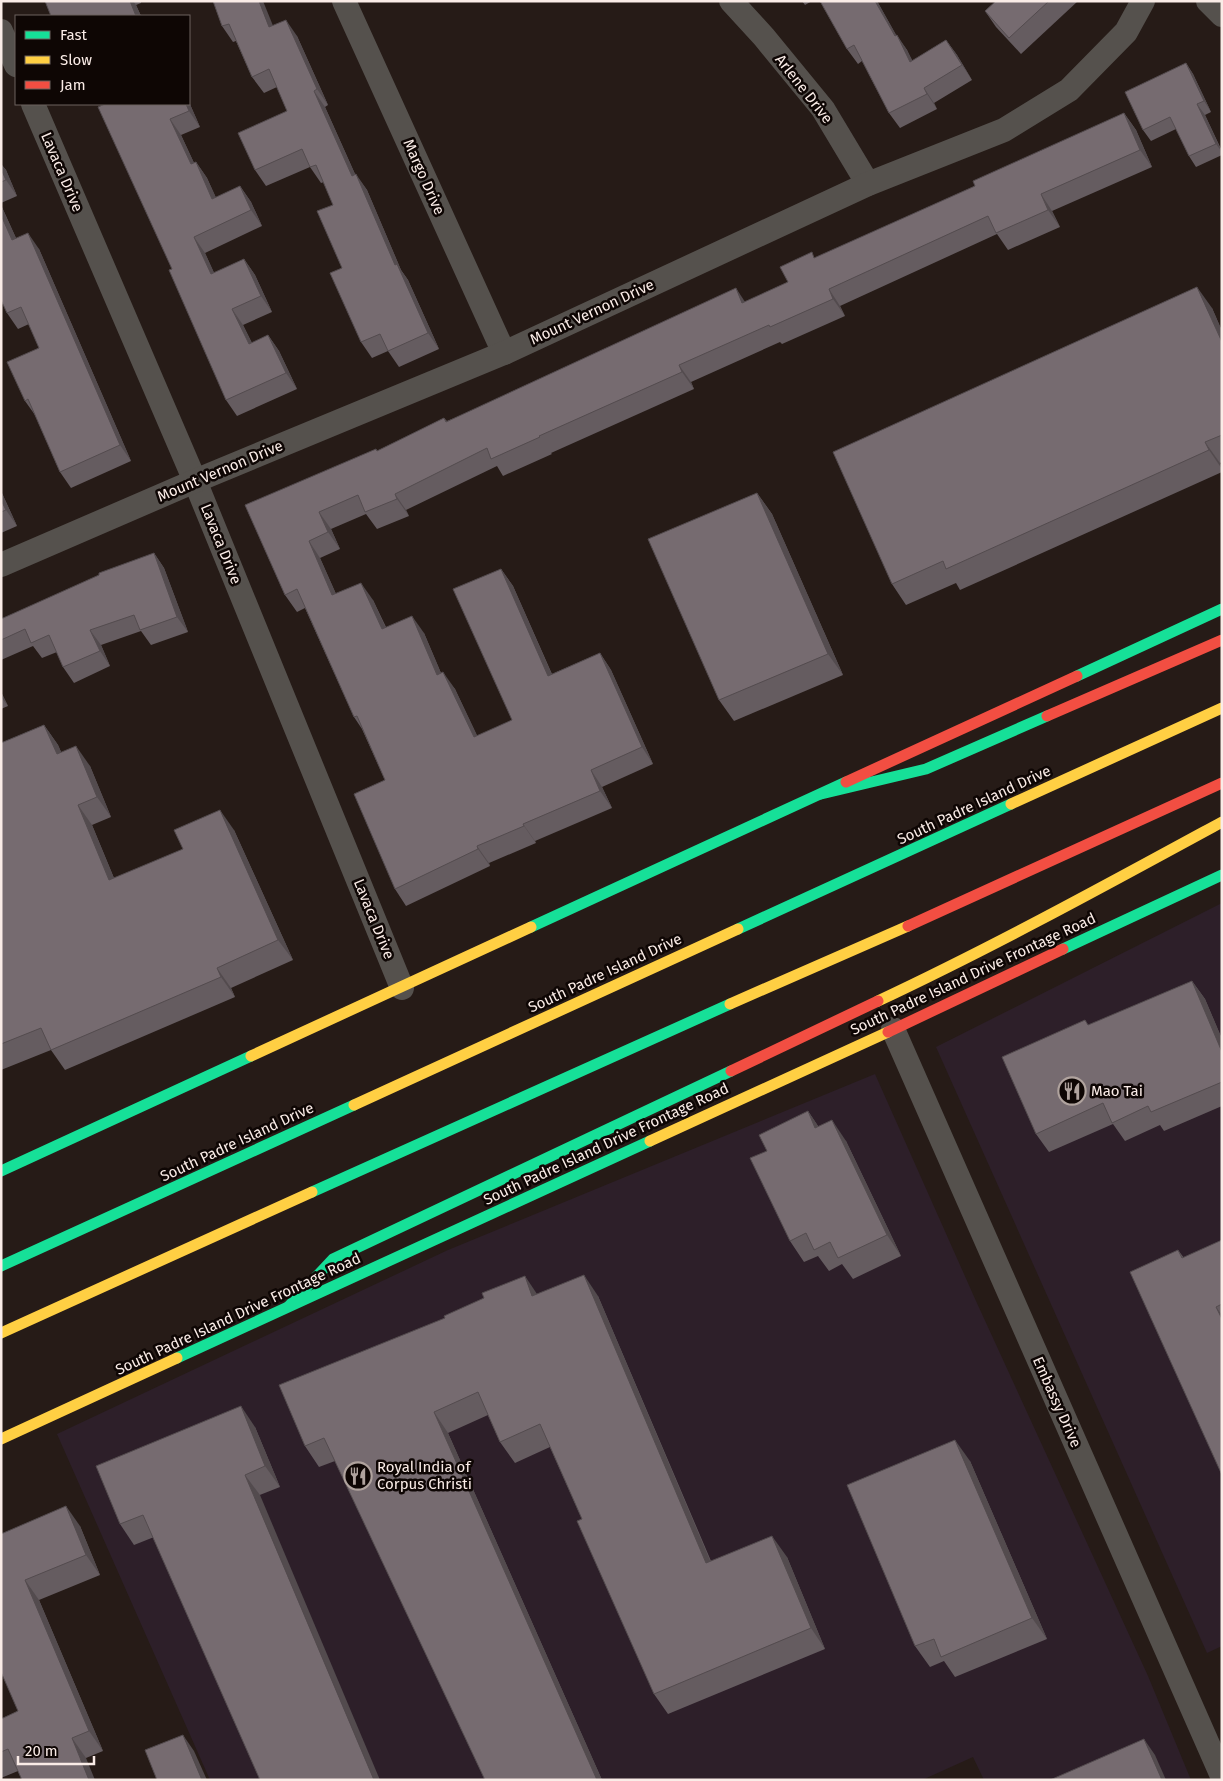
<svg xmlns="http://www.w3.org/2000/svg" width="1223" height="1781" viewBox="0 0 1223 1781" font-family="'Fira Sans',sans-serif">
	<rect width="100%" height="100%" fill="#261b17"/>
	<g fill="#2d1f29">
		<polygon points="1222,903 1222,1646 1207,1653 936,1047"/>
		<polygon points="875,1074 976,1301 1148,1676 1191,1780 984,1780 973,1757 922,1780 210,1780 57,1434 448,1250"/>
	</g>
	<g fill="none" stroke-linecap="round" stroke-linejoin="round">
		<g stroke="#55514d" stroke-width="24">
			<polyline points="344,1 504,353"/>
			<polyline points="731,1 764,37 823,109 868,184"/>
			<polyline points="1208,1 1222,15"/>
			<polyline points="1,31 16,65"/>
			<polyline points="33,104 195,481 402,988"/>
			<polyline points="1,565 195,481 504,353 868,184 1004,130 1069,90 1126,32 1143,1"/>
			<polyline points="893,1029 1222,1776"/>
		</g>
		<g stroke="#16e098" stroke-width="11">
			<polyline points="1077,676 1222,609"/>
			<polyline points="821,794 926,769 1047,716"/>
			<polyline points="531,927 846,782"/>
			<polyline points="738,929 1011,804"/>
			<polyline points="1063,949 1222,875"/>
			<polyline points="1,1171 251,1056"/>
			<polyline points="312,1192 730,1004"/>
			<polyline points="1,1266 354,1105"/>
			<polyline points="289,1306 333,1259 731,1071"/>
			<polyline points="177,1358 650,1141"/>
		</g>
		<g stroke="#ffcf43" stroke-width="11">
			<polyline points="1011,804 1222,708"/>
			<path d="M878,1001c117,-55 230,-117 344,-179"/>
			<polyline points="730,1004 908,926"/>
			<polyline points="251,1056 531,927"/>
			<polyline points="354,1105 738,929"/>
			<polyline points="650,1141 888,1032"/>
			<polyline points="1,1333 312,1192"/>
			<polyline points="1,1439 177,1358"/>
		</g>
		<g stroke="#f24e42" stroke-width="11">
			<polyline points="1047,716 1222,640"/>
			<polyline points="846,782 1077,676"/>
			<polyline points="908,926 1222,783"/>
			<polyline points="888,1032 1063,949"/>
			<polyline points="731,1071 878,1001"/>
		</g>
	</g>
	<g fill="#655c60">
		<polygon points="45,1 141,1 141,3 136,5 141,16 51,16"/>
		<polygon points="213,1 297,36 328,105 325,107 355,174 367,190 401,270 408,280 439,349 399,367 388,351 372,358 361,342 342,268 333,205 324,182 321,183 310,167 266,186 255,170 287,111 277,87 264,93 252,77 236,41 233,42 222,26"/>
		<polygon points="802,1 812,1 805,5"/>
		<polygon points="820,1 877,1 896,35 907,50 912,61 946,40 957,55 972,80 934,103 937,109 900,128 889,113 862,61 858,64 847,49"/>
		<polygon points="996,1 1078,1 1021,54 996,27 985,11"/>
		<polygon points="1186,63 1193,74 1211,112 1205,115 1222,151 1222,155 1196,167 1189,156 1176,129 1151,141 1143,130"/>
		<polygon points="189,102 200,127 181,135 194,163 196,162 207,178 216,198 240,186 251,202 262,226 205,253 214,273 244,259 255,275 272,312 243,325 252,343 268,335 279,351 297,389 237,416 226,400 172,269 105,104 189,104"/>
		<polygon points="1124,113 1136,130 1152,167 1052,211 1060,227 1008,250 997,234 840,306 845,316 782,344 780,342 691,382 694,389 551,453 552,454 503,476 497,466 406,510 409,516 377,529 366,514 331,529 340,549 320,558 336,594 373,600 386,627 424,633 441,673 455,689 477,736 512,720 501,569 513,586 552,674 600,653 611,670 653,764 602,787 612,808 535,841 536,843 489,863 490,866 406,906 395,889 385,780 362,729 354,717 305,608 297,612 285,595 245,505 377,451 444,418 447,421 745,302 788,282 815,258 975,186"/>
		<polygon points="1,164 6,170 17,196 1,203"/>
		<polygon points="1,205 16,238 39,249 131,461 71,488 60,472 35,415 25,401 39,348 29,324 18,329 7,313 1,300"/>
		<polygon points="1212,308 1222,331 1222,462 1220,463 1222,468 1222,472 960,590 956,583 906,605 892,584"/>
		<polygon points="1,491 17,526 1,533"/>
		<polygon points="757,493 772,514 843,675 734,721 719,700"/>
		<polygon points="154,553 164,568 188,632 151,645 141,631 101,645 110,666 74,683 63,667 57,652 42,658 33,646 1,660 1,619"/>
		<polygon points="1,692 8,706 1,709"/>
		<polygon points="44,725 58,745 61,752 90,766 111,817 92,825 114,878 234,830 293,960 231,988 235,997 65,1070 51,1050 1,1070 1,743"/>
		<polygon points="1192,981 1205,999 1222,1039 1222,1106 1164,1131 1160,1125 1125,1141 1113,1124 1049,1152 1036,1134 1089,1025"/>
		<polygon points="808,1111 818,1126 846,1141 901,1256 853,1279 842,1264 829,1271 818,1256 804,1262 790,1241"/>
		<polygon points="1222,1240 1222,1475 1178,1250 1184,1258"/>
		<polygon points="537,1294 598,1296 711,1561 787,1557 825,1649 668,1714 654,1694 582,1519 550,1447 515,1463 500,1442 488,1415 448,1433 602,1780 485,1780 335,1461 319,1467 305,1446"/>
		<polygon points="255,1427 280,1487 134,1545 120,1524"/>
		<polygon points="970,1461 1047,1639 955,1677 944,1661 930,1667 915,1646"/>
		<polygon points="80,1526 100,1575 39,1600 103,1751 86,1758 18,1771 1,1778 1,1719 18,1711 1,1534"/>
	</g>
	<g fill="#534b4e">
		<polygon points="130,1 133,1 136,5 141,16 136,16"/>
		<polygon points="259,1 263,1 280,43 269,27"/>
		<polygon points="875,1 877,1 899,40 897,35 907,50 921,77 910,62"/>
		<polygon points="286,20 297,36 328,105 317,89"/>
		<polygon points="946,40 957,55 972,80 962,65"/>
		<polygon points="1186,63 1193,74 1211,112 1204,101"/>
		<polygon points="924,88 934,103 937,109 927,94"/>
		<polygon points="314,91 325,107 363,192 352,176"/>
		<polygon points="189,102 200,127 189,111 186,104 189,104"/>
		<polygon points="1197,104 1205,115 1222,152 1216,144"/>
		<polygon points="1124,113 1136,130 1152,167 1140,150"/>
		<polygon points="170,119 181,135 202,180 191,164"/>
		<polygon points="196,162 207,178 224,215 212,199"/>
		<polygon points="1,164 6,170 17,196 6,180 1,169"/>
		<polygon points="356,174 367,190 401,270 408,280 439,349 428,333 395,265"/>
		<polygon points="240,186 251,202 262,226 251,210"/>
		<polygon points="1041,194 1052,211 1060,227 1048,210"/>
		<polygon points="1,205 24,256 12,240 1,215"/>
		<polygon points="28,233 39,249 131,461 120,445"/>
		<polygon points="194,237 205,253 222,290 211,274"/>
		<polygon points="244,259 255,275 272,312 261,296"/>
		<polygon points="1197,287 1212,308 1222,331 1222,342"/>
		<polygon points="736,288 747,305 742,303"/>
		<polygon points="829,289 840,306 845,316 833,299"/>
		<polygon points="232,309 243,325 260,360 249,344"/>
		<polygon points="268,335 279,351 297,389 286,373"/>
		<polygon points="679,365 691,382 694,389 682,372"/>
		<polygon points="1205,442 1220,463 1222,469 1209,450"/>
		<polygon points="1,491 17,526 6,510 1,500"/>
		<polygon points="757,493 772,514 843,675 828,654"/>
		<polygon points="395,494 406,510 409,516 397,499"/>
		<polygon points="319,512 331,529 340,549 328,532"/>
		<polygon points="309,541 320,558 344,612 332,595"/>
		<polygon points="154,553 164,568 188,632 177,617"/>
		<polygon points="501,569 513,586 560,693 548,676"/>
		<polygon points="361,583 373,600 394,646 382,629"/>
		<polygon points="412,616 424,633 449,692 437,675"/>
		<polygon points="90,630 101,645 110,666 100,651"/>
		<polygon points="600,653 611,670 653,764 642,747"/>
		<polygon points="443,672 455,689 486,754 474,737"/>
		<polygon points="1,692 8,706 1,697"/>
		<polygon points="44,725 58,745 71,774 57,754"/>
		<polygon points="76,746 90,766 111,817 97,797"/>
		<polygon points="591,770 602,787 612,808 600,791"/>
		<polygon points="78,805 92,825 123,900 109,880"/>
		<polygon points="220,810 234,830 293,960 278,940"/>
		<polygon points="523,824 535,841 536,843 524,826"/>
		<polygon points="477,846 489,863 490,866 478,849"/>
		<polygon points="217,968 231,988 235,997 221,977"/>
		<polygon points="1192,981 1205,999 1222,1039 1222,1052"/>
		<polygon points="808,1111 822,1132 815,1128"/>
		<polygon points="832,1120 846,1141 901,1256 887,1235"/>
		<polygon points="584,1275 598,1296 720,1584 706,1563"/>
		<polygon points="525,1276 539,1297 532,1296"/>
		<polygon points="1216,1307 1222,1315 1222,1319"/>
		<polygon points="241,1406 255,1427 280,1487 265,1466"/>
		<polygon points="434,1412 448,1433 602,1780 597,1780"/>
		<polygon points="955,1440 970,1461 1047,1639 1032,1618"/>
		<polygon points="245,1475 260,1495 380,1780 374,1780"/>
		<polygon points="66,1506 80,1526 100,1575 86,1555"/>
		<polygon points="772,1536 787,1557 825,1649 811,1628"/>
		<polygon points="25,1580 39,1600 103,1751 89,1731"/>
		<polygon points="183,1735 194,1751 207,1780 202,1780"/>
		<polygon points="72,1738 86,1758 95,1780 89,1780"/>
		<polygon points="1144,1739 1155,1755 1166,1780 1162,1780"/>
	</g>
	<g fill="#766b70" stroke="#534b4e">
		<polygon points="45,1 130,1 136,16 51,16"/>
		<polygon points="213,1 259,1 269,27 286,20 317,89 314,91 352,176 356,174 395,265 397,264 428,333 388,351 380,334 361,342 330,273 342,268 317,211 333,205 316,165 310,167 302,149 255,170 238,133 287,111 269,69 252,77 229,24 222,26"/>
		<polygon points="820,1 875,1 895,36 897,35 910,62 946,40 962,65 924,88 927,94 889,113 854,45 847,49"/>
		<polygon points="996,1 1049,1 1009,38 985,11"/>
		<polygon points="1186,63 1204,101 1197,104 1216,144 1189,156 1170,117 1143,130 1125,92"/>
		<polygon points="105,104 186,104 189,111 170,119 191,164 196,162 212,199 240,186 251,210 194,237 211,274 244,259 261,296 232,309 249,344 268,335 286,373 226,400 169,270 172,269 98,107"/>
		<polygon points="1124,113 1140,150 1041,194 1048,210 996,233 988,216 829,289 833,299 770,327 769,325 679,365 682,372 539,436 540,437 491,459 487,448 395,494 397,499 365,512 358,495 319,512 328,532 309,541 332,595 361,583 382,629 412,616 437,675 443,672 474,737 512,720 453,589 501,569 548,676 600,653 642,747 591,770 600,791 523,824 524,826 477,846 478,849 395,889 354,794 385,780 357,716 354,717 297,589 285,595 245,505 376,449 377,451 444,418 446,422 736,288 742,303 788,282 780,267 812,252 814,258 975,186 973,181"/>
		<polygon points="1,169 6,180 1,182"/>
		<polygon points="1,215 12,240 28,233 120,445 60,472 28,399 25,401 7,362 39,348 21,307 7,313 1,300"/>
		<polygon points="1197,287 1222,342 1222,435 1205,442 1209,450 946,569 943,561 892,584 833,452"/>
		<polygon points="757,493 828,654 719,700 648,539"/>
		<polygon points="1,500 6,510 1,512"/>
		<polygon points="154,553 177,617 140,630 134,615 90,630 100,651 63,667 49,635 31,643 25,629 1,640 1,619 99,575 99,573"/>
		<polygon points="44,725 57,754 76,746 97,797 78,805 109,880 183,849 174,830 220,810 278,940 217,968 221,977 51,1050 41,1028 1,1044 1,743"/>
		<polygon points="1192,981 1222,1052 1222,1082 1151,1112 1148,1106 1112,1123 1103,1103 1036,1134 1002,1057 1085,1020 1088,1025"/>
		<polygon points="808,1111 815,1128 832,1120 887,1235 838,1258 830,1242 814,1250 806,1233 790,1241 750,1158 767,1151 759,1135"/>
		<polygon points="1222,1240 1222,1304 1216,1307 1222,1319 1222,1475 1130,1272 1178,1250 1182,1258"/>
		<polygon points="584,1275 706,1563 772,1536 811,1628 654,1694 577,1521 582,1519 540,1424 500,1442 478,1392 434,1412 597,1780 485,1780 324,1438 305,1446 279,1385 445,1318 444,1316 484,1298 482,1293 525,1276 532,1296"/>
		<polygon points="241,1406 265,1466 245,1475 374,1780 260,1780 143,1515 120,1524 96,1466"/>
		<polygon points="955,1440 1032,1618 941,1657 934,1639 915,1646 847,1485"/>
		<polygon points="66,1506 86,1555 25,1580 89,1731 72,1738 89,1780 22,1780 8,1749 1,1752 1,1719 18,1711 1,1672 1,1534"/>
		<polygon points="183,1735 202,1780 157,1780 145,1750"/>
		<polygon points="1144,1739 1162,1780 1050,1780"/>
	</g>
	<defs>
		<g id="restaurant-ring" transform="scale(1.4375)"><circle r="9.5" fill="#0e0604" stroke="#b0a39e" stroke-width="1.5"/><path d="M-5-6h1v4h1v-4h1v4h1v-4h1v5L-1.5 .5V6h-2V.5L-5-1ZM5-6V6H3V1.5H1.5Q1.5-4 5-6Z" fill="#b0a39e"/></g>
	</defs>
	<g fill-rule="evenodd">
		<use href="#restaurant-ring" x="1072" y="1091"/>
		<use href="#restaurant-ring" x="358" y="1476"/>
	</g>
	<g text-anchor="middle" stroke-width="5" stroke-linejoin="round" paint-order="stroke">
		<g font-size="15" fill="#faece7" stroke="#0e0604">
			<text transform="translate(804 89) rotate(52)" y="5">Arlene Drive</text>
			<text transform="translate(62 172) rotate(67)" y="5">Lavaca Drive</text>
			<text transform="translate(424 177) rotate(66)" y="5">Margo Drive</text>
			<text transform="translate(592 312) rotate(-25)" y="5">Mount Vernon Drive</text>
			<text transform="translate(220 471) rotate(-23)" y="5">Mount Vernon Drive</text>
			<text transform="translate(221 544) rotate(68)" y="5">Lavaca Drive</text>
			<text transform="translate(974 805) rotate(-25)" y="5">South Padre Island Drive</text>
			<text transform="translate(374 919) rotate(68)" y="5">Lavaca Drive</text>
			<text transform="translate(605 973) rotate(-25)" y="5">South Padre Island Drive</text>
			<text transform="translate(973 974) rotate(-25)" y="5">South Padre Island Drive Frontage Road</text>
			<text transform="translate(237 1142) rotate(-25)" y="5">South Padre Island Drive</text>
			<text transform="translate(606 1144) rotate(-25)" y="5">South Padre Island Drive Frontage Road</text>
			<text transform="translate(238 1314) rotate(-25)" y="5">South Padre Island Drive Frontage Road</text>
			<text transform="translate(1057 1402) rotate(66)" y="5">Embassy Drive</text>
		</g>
		<g font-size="15" fill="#faece7" stroke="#0e0604" text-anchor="start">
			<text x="1091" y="1096">Mao Tai</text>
			<text x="377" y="1472">Royal India of<tspan x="377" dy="17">Corpus Christi</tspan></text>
		</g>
	</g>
	<rect width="1223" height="1781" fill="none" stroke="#faece7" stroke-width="5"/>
	<rect x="15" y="15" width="175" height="90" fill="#0e0604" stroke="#6c625f"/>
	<rect x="25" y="31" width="25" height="8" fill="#16e098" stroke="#6c625f"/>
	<text x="60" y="40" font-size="15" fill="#faece7">Fast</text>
	<rect x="25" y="56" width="25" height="8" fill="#ffcf43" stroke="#6c625f"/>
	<text x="60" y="65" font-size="15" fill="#faece7">Slow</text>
	<rect x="25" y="81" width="25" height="8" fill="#f24e42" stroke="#6c625f"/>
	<text x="60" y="90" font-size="15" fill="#faece7">Jam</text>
	<path d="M18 1756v8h76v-8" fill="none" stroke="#faece7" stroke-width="2.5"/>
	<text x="25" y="1756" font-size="15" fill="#faece7" stroke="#0e0604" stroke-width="4" paint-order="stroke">20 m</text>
</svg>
